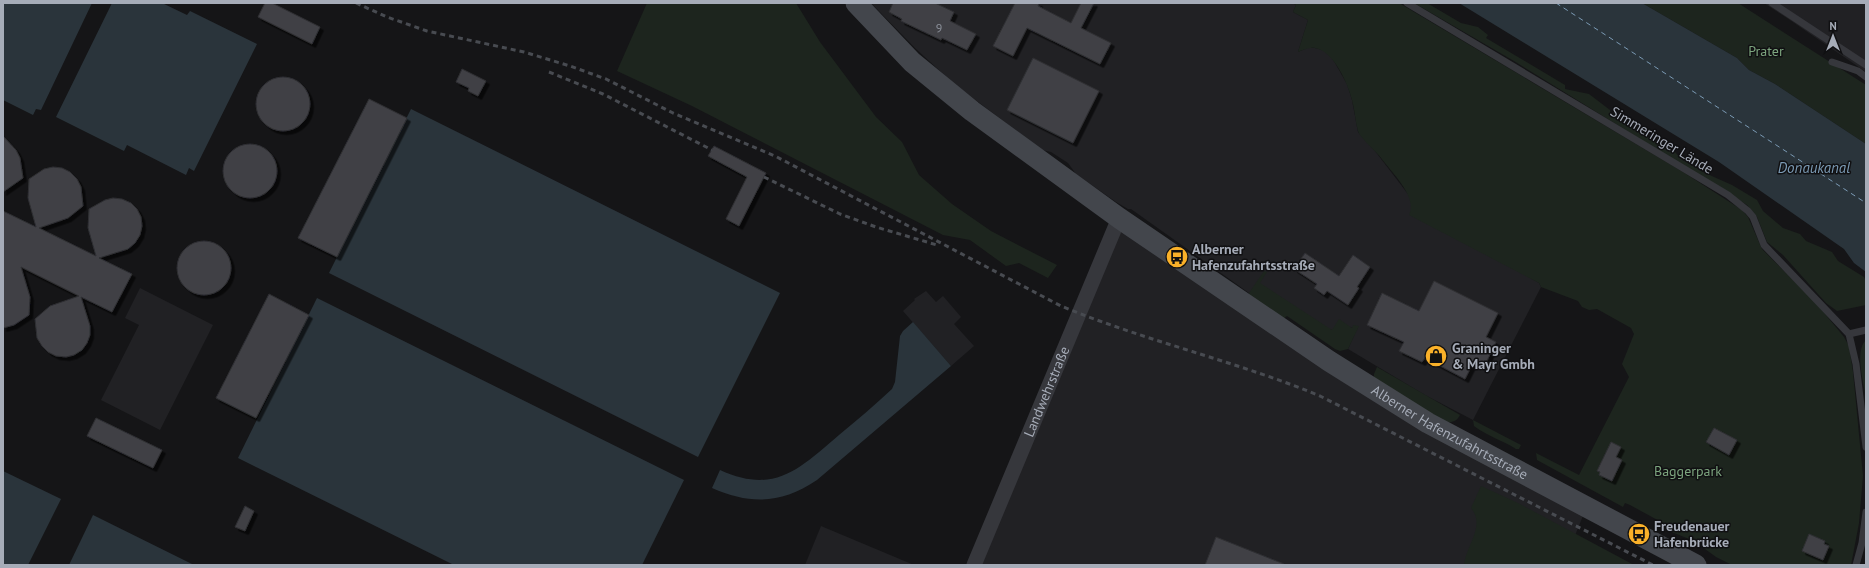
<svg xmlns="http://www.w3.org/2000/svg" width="1869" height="568" viewBox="0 0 1869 568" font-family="'PT Sans',sans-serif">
	<defs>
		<filter id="shadow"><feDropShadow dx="3.5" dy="3.5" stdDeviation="0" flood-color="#0009"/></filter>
	</defs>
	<rect width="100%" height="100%" fill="#151517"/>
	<g fill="#212124">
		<polygon points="871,3 1292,3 1296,5 1293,12 1308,20 1298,52 1307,48 1315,48 1323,50 1331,56 1347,84 1352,100 1358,132 1375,151 1411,198 1412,209 1539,283 1541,287 1473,420 1425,395 1348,349 1358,327 1332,330 1287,316 1249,293 1131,209 1128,209 1116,202 1076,174 1068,163 1051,152 1042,150 953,83 915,48"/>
		<polygon points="1764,3 1866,3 1866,72 1787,18"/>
		<polygon points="1119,218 1235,298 1587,506 1563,565 974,565"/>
		<polygon points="140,288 213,325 160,430 101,400 139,325 125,318"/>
		<polygon points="926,291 936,302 943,296 961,317 954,324 974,346 951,366 903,311 915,300 914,299"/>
		<polygon points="821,526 914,565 805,565"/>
	</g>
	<g fill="#1d251e">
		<polygon points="647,3 796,3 820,42 876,117 902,142 919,175 952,204 991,231 1057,265 1048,278 1019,263 1006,266 970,240 943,235 692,106 617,71"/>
		<path d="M1292,3h107l284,169 59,38 6,7 14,32 54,54 28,34 5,9 4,26 10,104 -4,47 -8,42h-119l-16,-8 -22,-16 -32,-13 1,-5 -33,-18 -5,-2 -2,4 -86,-47 -1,-7 43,22 50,-98 -7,-13 12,-30 -3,-6 -34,-19 -8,1 -7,-3 -4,-6 -37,-14 -2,-4 -130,-68c9,-18 -17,-42 -28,-57 -5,-7 -21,-20 -23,-27 -3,-10 -3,-21 -6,-31 -4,-16 -18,-49 -37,-52 -6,-1 -12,2 -17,4l10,-32 -15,-8 3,-7z"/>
		<polygon points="1414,3 1427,3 1461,23 1478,27 1488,35 1486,38 1565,85 1565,89 1589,94 1610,110 1611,116 1675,152 1681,159 1705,173 1732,185 1757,200 1763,211 1783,228 1800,234 1806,241 1832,252 1838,261 1864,277 1866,281 1866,305 1837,311 1826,303 1783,255 1767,242 1757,217 1747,205 1514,61"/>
		<polygon points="1642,3 1738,3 1866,85 1866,144 1775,84 1749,70 1737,58"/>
		<polygon points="1264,271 1267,272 1260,283 1332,330 1339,319 1352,328 1353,325 1359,326 1348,349 1340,351 1335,349 1287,316 1283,319 1250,297 1249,293"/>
		<path d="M1866,340v58c-2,-15 -12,-47 0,-58z"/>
		<path d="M1377,367l83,48c-3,6 -7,7 -14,8l-72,-42v-7z"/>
		<path d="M1473,420l48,25 -2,4h-3c-14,-9 -29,-13 -42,-23z"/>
		<path d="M1481,486l37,17 116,62h-170c2,-20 22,-39 7,-57z"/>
	</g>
	<g fill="#2a343b">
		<polygon points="3,3 92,3 41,110 36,109 33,115 3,100"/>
		<polygon points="112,3 162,3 187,15 190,11 257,44 194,171 189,168 186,175 127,145 124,151 56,117"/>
		<polygon points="1459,3 1642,3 1737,58 1749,70 1775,84 1866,144 1866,272 1854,263 1844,249 1719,162"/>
		<polygon points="411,109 780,293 698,457 329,273"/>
		<polygon points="317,298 684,480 642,565 454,565 238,458"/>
		<path d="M913,322l38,44 -134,114c-36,24 -66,25 -105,8l8,-18c55,25 79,-1 119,-35 18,-15 36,-30 53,-46l3,-7 5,-46 3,-5z"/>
		<polygon points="3,471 61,499 28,565 3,565"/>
		<polygon points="93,515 194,565 69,565"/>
	</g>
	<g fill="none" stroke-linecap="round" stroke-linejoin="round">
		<polyline stroke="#7b9ab4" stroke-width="1" stroke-dasharray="5 4" stroke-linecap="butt" points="1556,3 1866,203"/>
	</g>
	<g fill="#3f4044" stroke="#2f2f33" filter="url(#shadow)">
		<polygon points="265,3 272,3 320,27 312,44 258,17"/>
		<polygon points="893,3 935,3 954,12 950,21 976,34 967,50 942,38 941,40 901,21 902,19 889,12"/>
		<polygon points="1015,3 1039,3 1038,6 1071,23 1081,3 1094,3 1081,28 1111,43 1100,64 1027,28 1013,56 993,46"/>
		<polygon points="1033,58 1099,91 1073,143 1007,110"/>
		<polygon points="462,69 486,81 478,96 468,91 469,88 456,82"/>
		<circle cx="283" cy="104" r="27"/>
		<polygon points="369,99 407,118 337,257 298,238"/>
		<polygon points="3,136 16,150 20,158 23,178 3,192"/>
		<circle cx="250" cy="171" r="27"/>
		<polygon points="714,146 766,173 739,226 726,219 747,177 708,156"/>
		<polygon points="53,167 62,168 70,172 77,179 81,187 83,206 68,218 39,228 96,256 88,228 89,209 105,200 113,198 122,199 131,203 137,209 141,217 142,226 140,235 135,243 128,249 99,258 132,274 112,312 81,297 90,326 90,335 87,343 82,350 74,355 66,357 56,356 48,352 42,346 37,338 35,319 50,306 79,296 21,267 30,297 29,315 14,325 3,328 3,211 36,227 28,198 29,179 44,169"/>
		<circle cx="204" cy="268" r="27"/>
		<polygon points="1305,253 1339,276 1353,255 1370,267 1357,287 1359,288 1348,305 1327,291 1324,295 1314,288 1317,284 1294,269"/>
		<polygon points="1434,281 1498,313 1486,337 1496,342 1484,367 1474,361 1465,379 1425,358 1422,362 1399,351 1404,342 1367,325 1382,293 1419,311"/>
		<polygon points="269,294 309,315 256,418 216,398"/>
		<polygon points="96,418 162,450 153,468 87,436"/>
		<polygon points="1714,428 1737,440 1729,455 1706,442"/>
		<polygon points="1611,442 1621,447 1616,457 1622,460 1612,481 1599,475 1600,472 1597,471"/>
		<polygon points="245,506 254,511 245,531 235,527"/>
		<polygon points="1809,534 1825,541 1824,544 1829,546 1823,560 1802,551"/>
		<polygon points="1216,537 1284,564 1284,565 1205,565"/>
	</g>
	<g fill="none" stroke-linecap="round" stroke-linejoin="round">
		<g stroke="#36373c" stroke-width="7">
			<polyline points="1407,3 1728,195 1748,211 1753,217 1764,245 1849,334 1856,364 1866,447"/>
			<polyline points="1772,3 1866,65"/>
			<polyline points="1832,62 1858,71 1866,77"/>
			<polyline points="1849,334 1866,330"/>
			<polyline points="1856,565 1862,543 1866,512"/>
		</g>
		<path stroke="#36373c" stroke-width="15" id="s1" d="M974,565l145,-347"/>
		<path stroke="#43464c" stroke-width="21" id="s2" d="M856,3l56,59 60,49 147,107 210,143 99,62 268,142"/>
		<g stroke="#484b51" stroke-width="3" stroke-dasharray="5 4" stroke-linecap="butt">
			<path d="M356,3l31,14 40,14 97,21 46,14 36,13 67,34 102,43 286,150c84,35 175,55 259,90l333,169"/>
			<polyline points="549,72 603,94 712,150"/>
			<polyline points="764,177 840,214 876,227 937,245"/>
		</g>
	</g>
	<defs>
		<g id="bus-disc" transform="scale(1.15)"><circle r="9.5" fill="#fab129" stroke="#101012"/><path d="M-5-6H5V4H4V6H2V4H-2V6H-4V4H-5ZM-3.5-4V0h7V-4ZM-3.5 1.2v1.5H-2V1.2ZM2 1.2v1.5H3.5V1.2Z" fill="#111"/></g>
		<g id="shop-disc" transform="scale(1.15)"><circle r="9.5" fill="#fab129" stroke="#101012"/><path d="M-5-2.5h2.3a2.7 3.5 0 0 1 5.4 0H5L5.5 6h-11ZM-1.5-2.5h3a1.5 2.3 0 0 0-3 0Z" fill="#111"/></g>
	</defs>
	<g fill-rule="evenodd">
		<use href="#bus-disc" x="1177" y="257"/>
		<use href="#shop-disc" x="1436" y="356"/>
		<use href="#bus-disc" x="1639" y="534"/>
	</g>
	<g text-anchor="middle" stroke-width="3" stroke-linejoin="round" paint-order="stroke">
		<g font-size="12" fill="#8c919b">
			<text x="939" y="32">9</text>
		</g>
		<g font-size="14" fill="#7ca47e" stroke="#101012">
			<text x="1766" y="56">Prater</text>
			<text x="1688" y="476">Baggerpark</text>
		</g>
		<g font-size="14" fill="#a6acb8" stroke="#101012">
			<text transform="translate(1662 140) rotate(31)" y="5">Simmeringer Lände</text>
			<text dy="5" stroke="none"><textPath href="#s1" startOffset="188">Landwehrstraße</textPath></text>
			<text dy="5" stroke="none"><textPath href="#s2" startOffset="735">Alberner Hafenzufahrtsstraße</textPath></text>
		</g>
		<g font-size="14" font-weight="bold" fill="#a6acb8" stroke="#101012" text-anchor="start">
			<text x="1192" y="254">Alberner<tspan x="1192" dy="16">Hafenzufahrtsstraße</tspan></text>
			<text x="1452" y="353">Graninger<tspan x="1452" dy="16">&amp; Mayr Gmbh</tspan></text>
			<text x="1654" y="531">Freudenauer<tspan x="1654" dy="16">Hafenbrücke</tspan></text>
		</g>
		<g font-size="15" font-style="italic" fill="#7b9ab4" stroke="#101012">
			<text x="1814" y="173">Donaukanal</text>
		</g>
	</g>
	<rect width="1869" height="568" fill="none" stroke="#a6acb8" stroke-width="8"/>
	<g transform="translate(1833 36)" stroke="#101012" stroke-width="3" paint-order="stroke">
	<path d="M0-3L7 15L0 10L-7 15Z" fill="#a6acb8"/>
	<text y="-6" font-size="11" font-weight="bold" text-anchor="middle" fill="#a6acb8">N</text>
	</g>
</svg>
